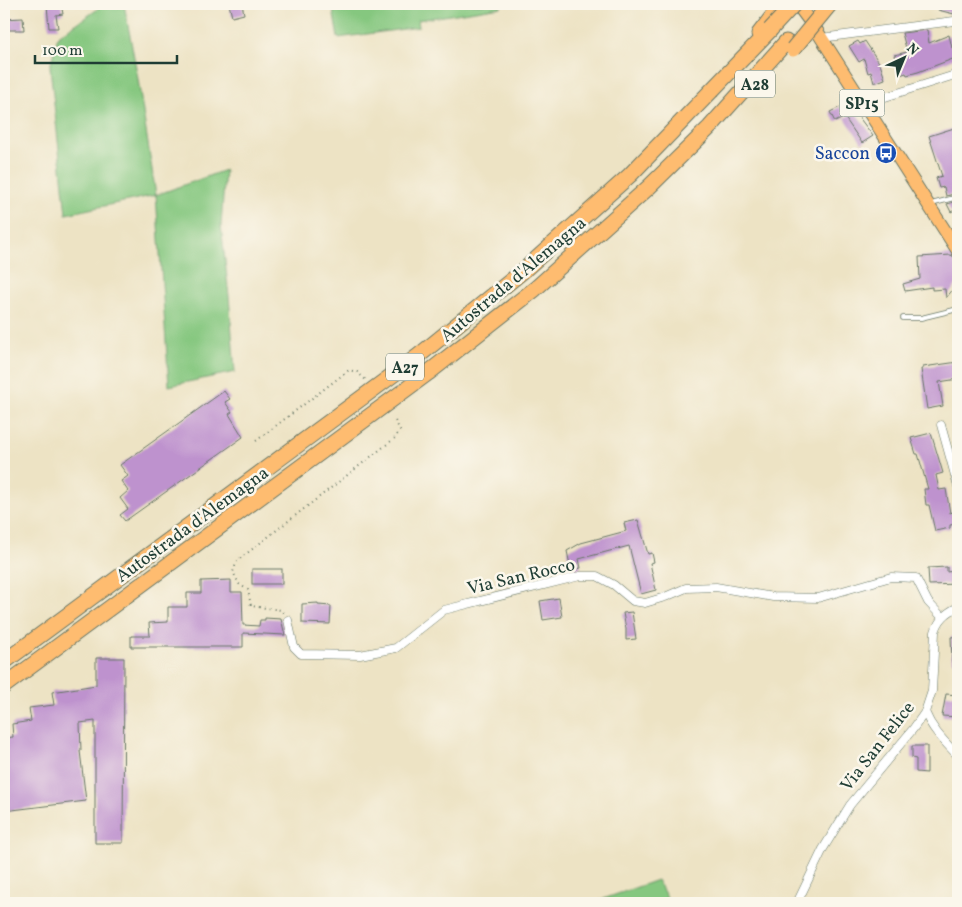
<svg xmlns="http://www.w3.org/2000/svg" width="962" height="907" viewBox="0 0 962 907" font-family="Vollkorn,serif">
	<rect width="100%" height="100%" fill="#fbf7ec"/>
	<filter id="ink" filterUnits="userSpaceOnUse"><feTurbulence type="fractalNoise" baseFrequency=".02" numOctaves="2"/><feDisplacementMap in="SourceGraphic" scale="10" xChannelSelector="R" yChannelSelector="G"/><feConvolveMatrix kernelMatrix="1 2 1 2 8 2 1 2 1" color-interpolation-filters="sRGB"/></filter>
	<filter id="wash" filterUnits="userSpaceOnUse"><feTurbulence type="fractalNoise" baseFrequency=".0096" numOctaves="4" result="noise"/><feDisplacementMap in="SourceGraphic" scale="20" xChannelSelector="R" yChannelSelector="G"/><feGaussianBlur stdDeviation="1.12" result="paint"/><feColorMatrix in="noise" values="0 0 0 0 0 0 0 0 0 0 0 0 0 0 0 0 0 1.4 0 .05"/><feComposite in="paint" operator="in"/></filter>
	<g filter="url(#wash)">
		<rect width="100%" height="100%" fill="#ede3c4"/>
		<g fill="#85c77f" stroke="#52825a">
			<polygon points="96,4 124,4 137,73 156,195 225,170 221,225 229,296 235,372 169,386 156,195 66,214 50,67 58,36 98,9"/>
			<polygon points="332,4 501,4 501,7 418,20 419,27 338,38"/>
			<polygon points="657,880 670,903 592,903"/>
		</g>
		<g id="blocks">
			<g fill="#be92ce">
				<polygon points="48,4 61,4 63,14 56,15 58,28 49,28 47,5"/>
				<polygon points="229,4 242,4 244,14 232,17"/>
				<polygon points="940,4 958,4 958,15 938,10"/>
				<polygon points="23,18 24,30 4,30 4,19"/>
				<polygon points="927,30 929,43 949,35 952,48 958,46 958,57 918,72 907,75 906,73 900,75 894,55 907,52 902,33"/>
				<polygon points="858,41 860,44 865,41 880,64 885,79 874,83 871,72 868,73 864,59 859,62 849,46"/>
				<polygon points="840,107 845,117 835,122 830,112"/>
				<polygon points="855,112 873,136 862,143 845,118"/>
				<polygon points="954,128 958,140 958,160 954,161 958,176 958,193 946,196 944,187 939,188 936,178 942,176 929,136"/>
				<polygon points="958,201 958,208 951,212 947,204"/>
				<polygon points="951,255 957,259 958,283 946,298 945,289 932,290 932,287 905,291 903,284 920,279 919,257"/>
				<polygon points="958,362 958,379 939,382 943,406 927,409 921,369 923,369 923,367"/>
				<polygon points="224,391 230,399 225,402 232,412 229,414 243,437 125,521 120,515 128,509 120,498 128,491 121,481 128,476 120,465"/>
				<polygon points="931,433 943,473 936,475 939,490 946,489 950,513 953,512 956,524 950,525 950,528 935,531 929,505 926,505 924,489 928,489 918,454 916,454 911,438"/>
				<polygon points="638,520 648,554 652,553 654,562 650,563 656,590 641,594 629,546 579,559 581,568 571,570 567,551 581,543 626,531 624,523"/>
				<polygon points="947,567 947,572 958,570 958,584 929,585 928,568"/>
				<rect x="252" y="569" width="30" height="15"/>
				<polygon points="231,580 231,592 242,592 243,625 259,626 260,620 265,620 265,618 281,619 285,635 243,633 243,647 131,647 131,636 150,636 149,623 168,622 168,607 187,607 187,593 201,593 201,581"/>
				<polygon points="559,598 562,617 543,620 540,601"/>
				<polygon points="318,603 318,605 331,606 330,624 302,623 302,604"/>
				<polygon points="632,612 636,639 626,640 626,629 623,613"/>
				<polygon points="958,636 958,662 952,662 951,637"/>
				<polygon points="96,658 124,658 123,843 95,843 95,721 80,723 81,751 80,751 86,801 4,811 4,738 13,737 12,724 31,721 29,708 54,705 52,692 96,685"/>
				<polygon points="946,694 958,695 958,717 942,716"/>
				<polygon points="912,746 927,746 927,773 916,772 916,759 912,758"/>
			</g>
		</g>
	</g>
	<g filter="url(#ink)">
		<use href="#blocks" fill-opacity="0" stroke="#677766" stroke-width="1"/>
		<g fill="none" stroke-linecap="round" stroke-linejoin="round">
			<g stroke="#677766" stroke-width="5.5">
				<g id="service">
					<polyline points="931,204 958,197"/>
					<polyline points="903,318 921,318 958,309"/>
				</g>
			</g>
			<g stroke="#677766" stroke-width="9">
				<g id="minor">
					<polyline points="821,38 954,21"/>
					<polyline points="863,104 958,74"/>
					<polyline points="941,425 958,486"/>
					<polyline points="288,620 294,647 301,654 360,655 396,648 444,610 580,576 597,576 614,585 633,601 645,603 665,597 686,588 716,587 773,597 818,598 891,577 916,578 928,602 942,617"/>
					<path d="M925,712c7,18 20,30 33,44"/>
					<path d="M797,903l26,-54 27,-44 63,-76 12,-17 7,-21 3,-59c4,-13 11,-19 23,-25"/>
				</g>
			</g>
			<g stroke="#677766" stroke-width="14">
				<polyline id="primary" points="797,4 817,31 958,251"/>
			</g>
			<g stroke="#677766" stroke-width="17">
				<g id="motorway">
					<polyline points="759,34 782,4"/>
					<polyline points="4,662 417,357 523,271 630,175 770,30"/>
					<polyline points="4,686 428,373 535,289 649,187 710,127 786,42"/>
				</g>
			</g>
			<g stroke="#677766" stroke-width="2" stroke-dasharray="1 4" stroke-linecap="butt">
				<polyline points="256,441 349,370 357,372 366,380"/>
				<polyline points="283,613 281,610 251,606 248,590 239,584 233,572 237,561 395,438 400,430 394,419"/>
			</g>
			<use href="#service" stroke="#fff" stroke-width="4"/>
			<use href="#minor" stroke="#fff" stroke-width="8"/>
			<use href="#primary" stroke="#febc70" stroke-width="12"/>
			<use href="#motorway" stroke="#febc70" stroke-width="15"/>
			<g stroke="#677766" stroke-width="17" stroke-linecap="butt">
				<g id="motorway-bridge">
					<polyline points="770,30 794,4"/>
					<polyline points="793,49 830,4"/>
				</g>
			</g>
			<use href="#motorway-bridge" stroke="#febc70" stroke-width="15"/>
		</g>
	</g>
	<defs>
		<g id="bus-disc" transform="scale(1.125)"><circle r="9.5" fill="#1a4fb4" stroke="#fbf7ec"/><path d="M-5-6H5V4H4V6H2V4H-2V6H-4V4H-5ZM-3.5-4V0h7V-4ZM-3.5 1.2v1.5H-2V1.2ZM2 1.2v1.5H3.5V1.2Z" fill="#fff"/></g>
	</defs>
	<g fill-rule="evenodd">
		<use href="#bus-disc" x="886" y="153"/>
	</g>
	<g text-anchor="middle" stroke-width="5" stroke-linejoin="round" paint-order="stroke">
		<g fill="#fbf7ec" stroke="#61756b" stroke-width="1">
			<rect x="735" y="70.5" width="40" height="27" rx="4"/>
			<rect x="839.5" y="89.5" width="45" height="27" rx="4"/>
			<rect x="386" y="353.5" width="38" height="27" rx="4"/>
		</g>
		<g font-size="16" font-weight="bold" fill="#1f3d34">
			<text x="755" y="90">A28</text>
			<text x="862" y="109">SP15</text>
			<text x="405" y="373">A27</text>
		</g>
		<g font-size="18" fill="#164399" stroke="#fbf7ec" text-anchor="end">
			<text x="870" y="159">Saccon</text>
		</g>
		<g font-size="18" fill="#1f3d34" stroke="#fbf7ec">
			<text transform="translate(513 279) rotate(-40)" y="6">Autostrada d'Alemagna</text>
			<text transform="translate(192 524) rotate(-36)" y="6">Autostrada d'Alemagna</text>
			<text transform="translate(521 576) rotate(-13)" y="6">Via San Rocco</text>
			<text transform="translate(877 746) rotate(-52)" y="6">Via San Felice</text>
		</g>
	</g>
	<rect width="962" height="907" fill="none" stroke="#fbf7ec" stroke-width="20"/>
	<g transform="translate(904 58) rotate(44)" stroke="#fbf7ec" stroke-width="4" paint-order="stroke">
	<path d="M0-4L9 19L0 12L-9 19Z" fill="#1f3d34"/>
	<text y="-8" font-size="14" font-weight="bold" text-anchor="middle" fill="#1f3d34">N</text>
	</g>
	<path d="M35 55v8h142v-8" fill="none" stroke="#1f3d34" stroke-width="2.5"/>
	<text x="42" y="55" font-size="15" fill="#1f3d34" stroke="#fbf7ec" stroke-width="4" paint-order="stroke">100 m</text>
</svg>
